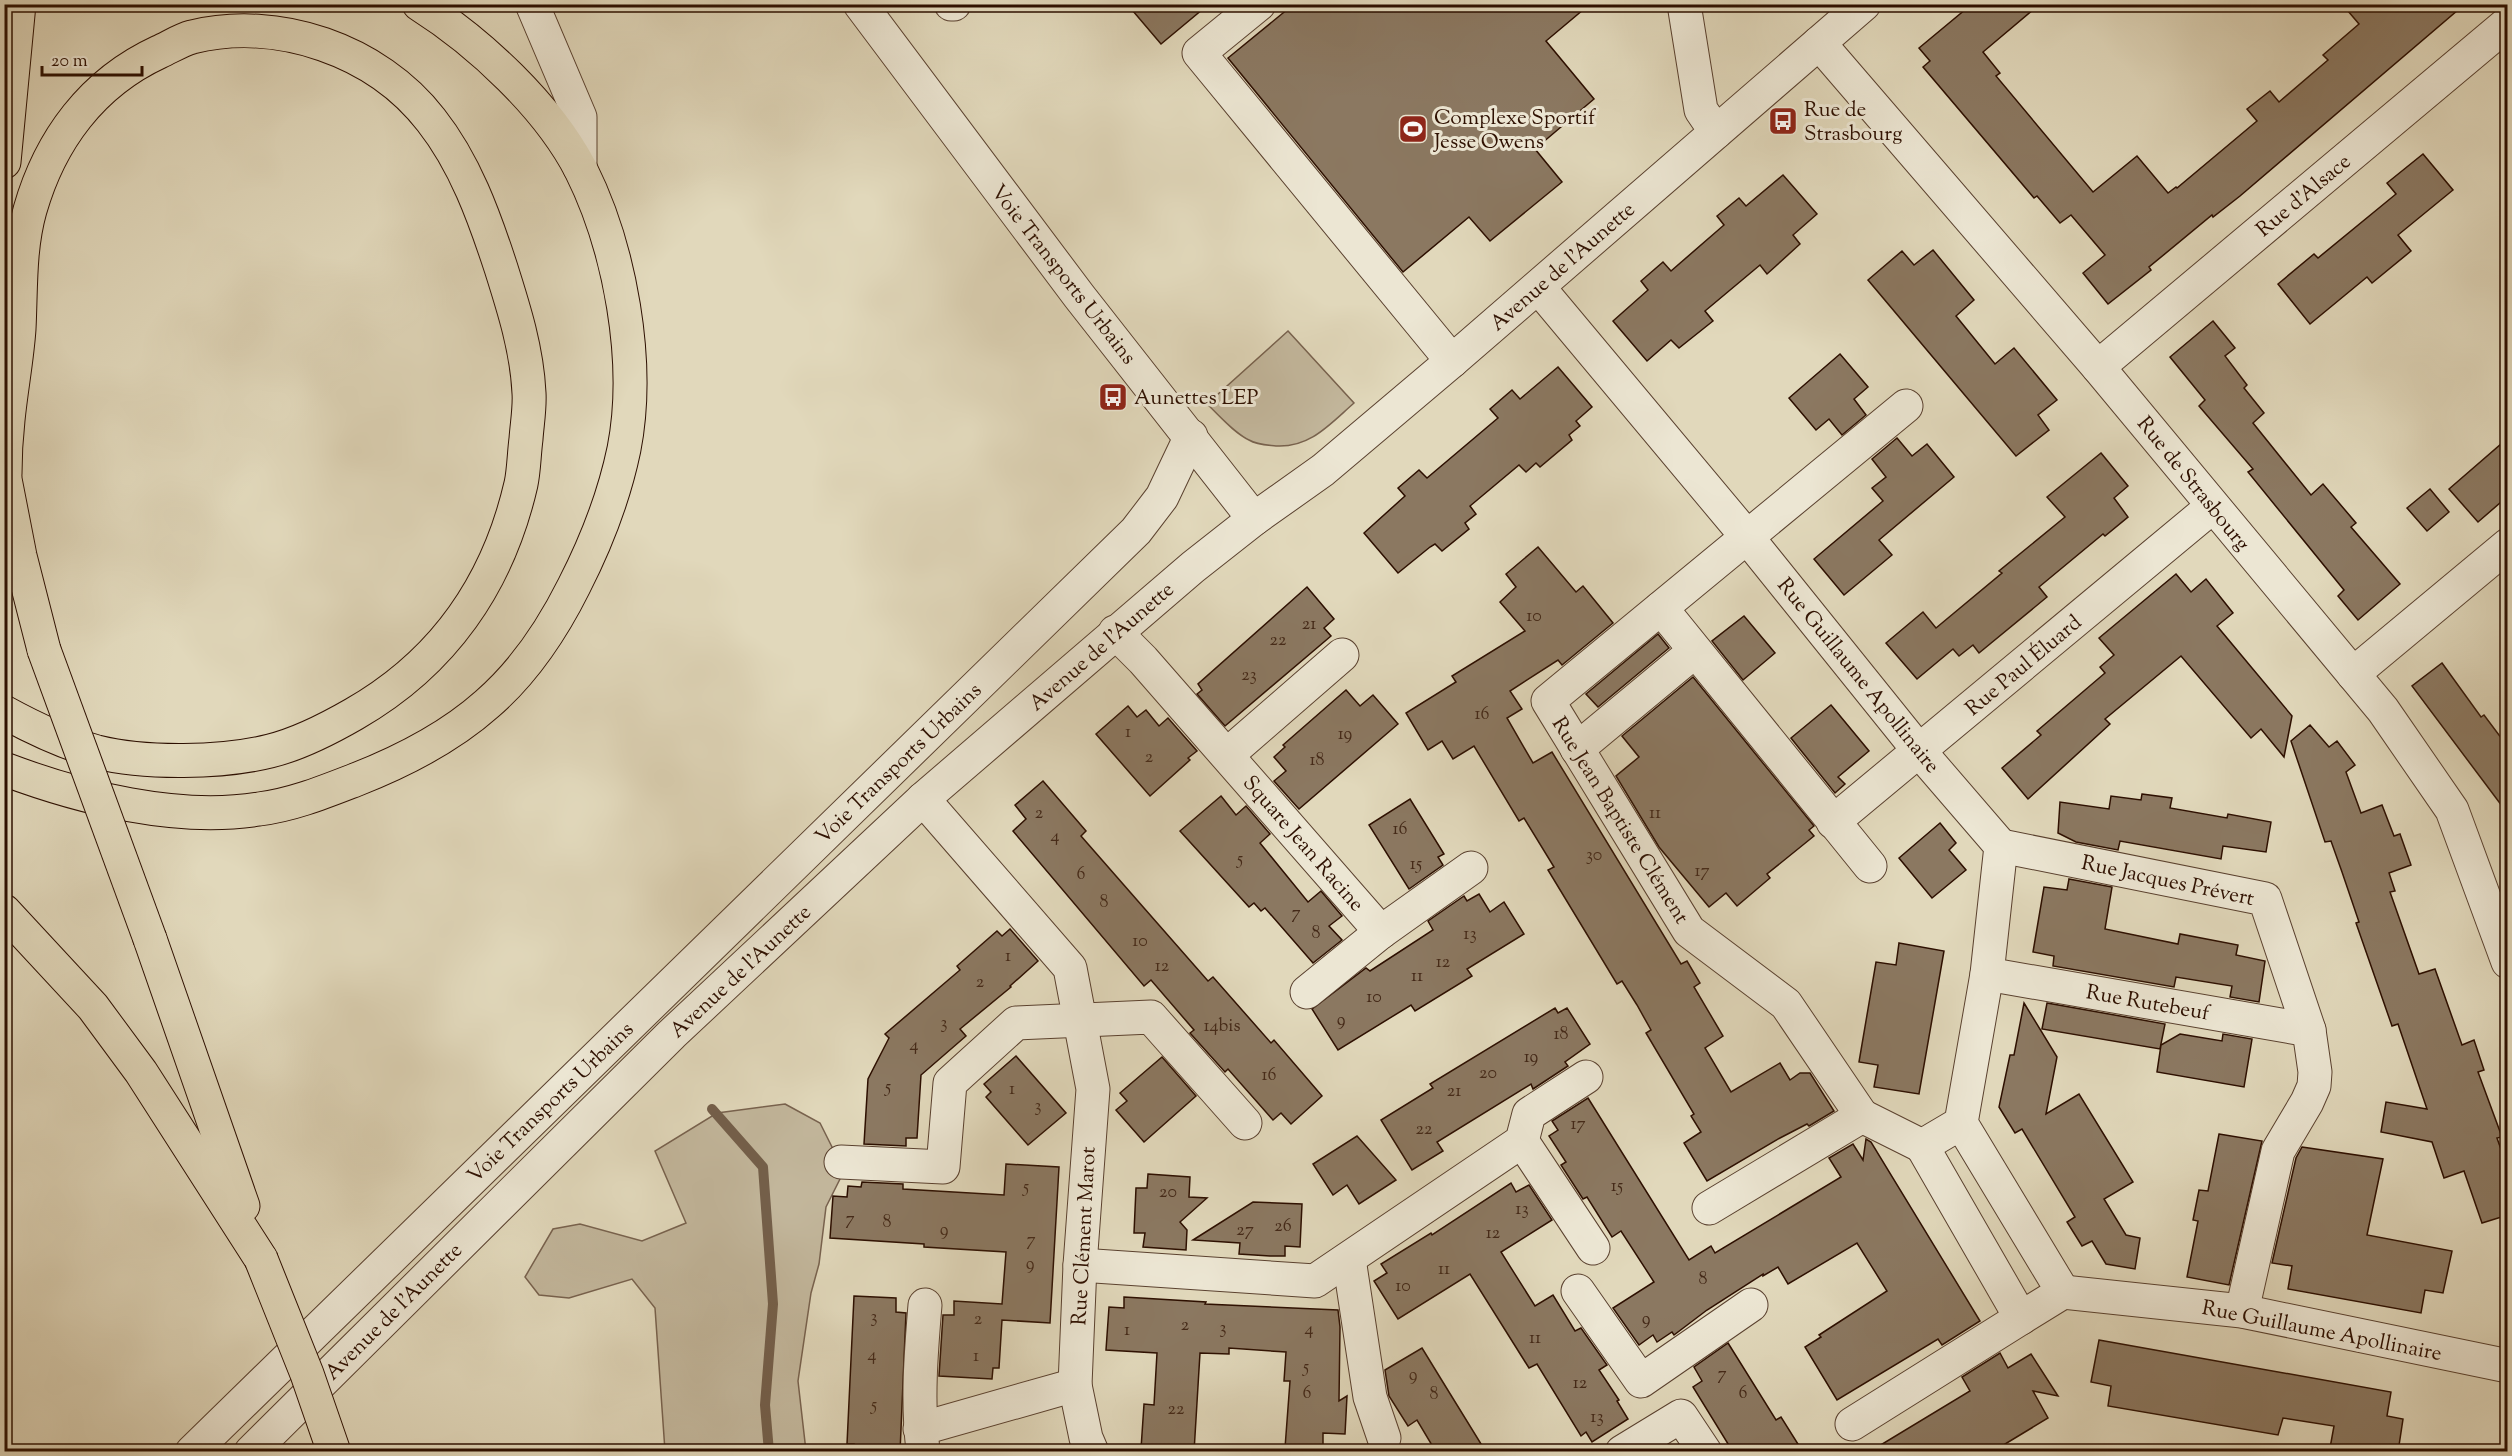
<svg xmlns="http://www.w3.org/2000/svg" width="2512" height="1456" viewBox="0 0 2512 1456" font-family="'Sorts Mill Goudy',serif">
	<rect width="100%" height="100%" fill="#e1d8bb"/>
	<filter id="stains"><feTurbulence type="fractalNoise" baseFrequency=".00333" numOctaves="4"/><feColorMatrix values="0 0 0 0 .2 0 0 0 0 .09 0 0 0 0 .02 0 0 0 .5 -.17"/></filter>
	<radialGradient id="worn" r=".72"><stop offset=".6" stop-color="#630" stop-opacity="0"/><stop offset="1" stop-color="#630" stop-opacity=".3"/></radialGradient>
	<g fill="#c2b69b" stroke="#78624e" stroke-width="1.5">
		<path d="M1288,331l66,72c-24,21 -44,45 -78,43 -9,-1 -19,-1 -27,-6 -16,-8 -29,-24 -42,-36z"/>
		<polygon points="785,1104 820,1123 844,1171 826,1207 819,1264 811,1293 798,1381 806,1451 665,1451 655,1308 632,1279 569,1298 539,1295 525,1277 553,1229 580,1224 642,1241 686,1223 655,1151 717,1113"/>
	</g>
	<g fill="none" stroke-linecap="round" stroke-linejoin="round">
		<polyline stroke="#745f4a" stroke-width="10" points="712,1109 763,1167 773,1304 765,1405 769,1452"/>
	</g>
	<g fill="#8b7861" stroke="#2d0f00" stroke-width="1.5">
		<polygon points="1127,4 1209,4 1161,44"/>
		<polygon points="1294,4 1590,4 1546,41 1594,99 1535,149 1562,182 1490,241 1469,217 1403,272 1228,58"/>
		<polygon points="1972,4 2040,4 1983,52 2000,73 1996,76 2093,192 2137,156 2168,193 2176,187 2177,188 2257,121 2247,109 2270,91 2279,102 2328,60 2323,55 2359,24 2342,4 2465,4 2240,196 2213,217 2212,215 2149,267 2151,270 2108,304 2083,273 2105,255 2071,215 2060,223 2037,196 2034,198 1923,67 1930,61 1919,48"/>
		<polygon points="2423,154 2453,190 2398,235 2411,251 2372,283 2367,277 2310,324 2278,284 2314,254 2318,258 2396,194 2387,183"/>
		<polygon points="1783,175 1817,214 1793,235 1800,244 1767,274 1760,265 1705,311 1713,321 1679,348 1671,340 1647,361 1613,321 1648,290 1641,281 1663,262 1671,271 1724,225 1717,216 1739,198 1746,206"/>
		<polygon points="1933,250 1974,300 1956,316 1995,364 2014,348 2057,400 2038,415 2049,430 2016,456 1868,280 1902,251 1914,265"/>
		<polygon points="2213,321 2235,348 2225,356 2247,385 2244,388 2264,413 2253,423 2311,495 2323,484 2356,523 2351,527 2400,584 2358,620 2338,596 2344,590 2248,472 2253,469 2199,406 2205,400 2170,357"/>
		<polygon points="1840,354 1868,387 1854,399 1866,415 1842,435 1829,419 1816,430 1789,398"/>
		<polygon points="1558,367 1592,407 1576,421 1580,426 1569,435 1572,440 1540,467 1536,463 1526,472 1519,465 1470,506 1476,514 1465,523 1469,529 1442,551 1435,544 1430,547 1398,573 1364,533 1405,496 1398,488 1419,470 1427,478 1498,418 1490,409 1512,390 1520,399"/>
		<polygon points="1897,438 1912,456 1927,444 1954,477 1879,540 1892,555 1844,595 1814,559 1883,501 1872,488 1886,477 1872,459"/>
		<polygon points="2508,438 2508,496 2478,522 2449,489"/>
		<polygon points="2101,453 2128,486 2114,498 2128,517 2105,536 2103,534 2039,587 2047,597 1979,653 1973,645 1959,656 1953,649 1917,679 1886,643 1923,612 1936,628 2002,573 1999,571 2065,517 2047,497"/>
		<polygon points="2430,489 2449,512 2427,531 2407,508"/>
		<polygon points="1538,547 1576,592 1583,586 1613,623 1562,665 1558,660 1510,691 1522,709 1507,718 1533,763 1552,752 1681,964 1687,961 1700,983 1694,987 1723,1036 1705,1048 1731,1092 1780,1063 1790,1080 1800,1073 1810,1073 1834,1111 1809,1126 1807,1124 1780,1138 1707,1181 1684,1143 1701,1132 1691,1116 1694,1114 1646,1033 1651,1030 1637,1005 1622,981 1617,984 1548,870 1554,867 1524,818 1519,821 1474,746 1453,759 1442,741 1428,750 1406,713 1456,682 1452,676 1525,631 1500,602 1516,587 1506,574"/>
		<polygon points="2176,574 2191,592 2206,579 2233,613 2217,626 2292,716 2284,757 2261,729 2251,738 2181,656 2105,719 2110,724 2028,799 2002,768 2041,735 2037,731 2105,673 2100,667 2114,655 2099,638"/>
		<polygon points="1307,587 1334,619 1324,628 1331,636 1225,726 1197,694 1202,690 1198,684"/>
		<polygon points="1744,616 1775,653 1743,680 1712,641"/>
		<polygon points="1658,634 1669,648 1598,707 1586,694"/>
		<polygon points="2442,663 2481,717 2484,715 2508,747 2508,814 2412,686"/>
		<polygon points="1693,677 1814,826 1809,830 1814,836 1767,874 1770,878 1737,906 1726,893 1709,907 1659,847 1616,776 1639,757 1622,736"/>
		<polygon points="1346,690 1360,706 1373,695 1398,724 1299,809 1274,781 1286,771 1274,757 1285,747 1283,745"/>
		<polygon points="1831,705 1869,751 1838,777 1845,784 1835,793 1791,738"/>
		<polygon points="1128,706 1137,717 1146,710 1159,726 1168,718 1197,751 1188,758 1190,760 1150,796 1096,734"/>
		<polygon points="2310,725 2329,747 2337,741 2355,765 2346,772 2361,813 2382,805 2394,836 2400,834 2411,865 2389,873 2395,891 2390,892 2419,974 2435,969 2462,1045 2474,1040 2484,1070 2478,1072 2502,1137 2497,1138 2508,1169 2508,1215 2482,1223 2464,1171 2444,1178 2432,1142 2381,1132 2386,1102 2427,1109 2398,1024 2392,1026 2356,923 2359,922 2342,872 2331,841 2325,842 2291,741"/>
		<polygon points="1043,781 1086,831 1081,836 1144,908 1208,981 1213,977 1271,1043 1274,1040 1322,1096 1291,1124 1281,1113 1273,1120 1228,1069 1225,1072 1190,1033 1194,1030 1151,980 1144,986 1013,831 1026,819 1015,805"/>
		<polygon points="2142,794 2172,798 2170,808 2227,818 2228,814 2271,822 2266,852 2223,846 2221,859 2120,841 2118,850 2076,842 2058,833 2060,802 2109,809 2111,796 2141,800"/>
		<polygon points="1221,796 1236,815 1246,806 1270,834 1260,843 1308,902 1321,891 1342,916 1329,926 1342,940 1313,963 1265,908 1261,911 1254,903 1249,907 1180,831"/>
		<polygon points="1410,799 1444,854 1438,857 1443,865 1409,889 1369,825"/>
		<polygon points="1940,823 1956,843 1949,850 1966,870 1932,898 1899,858"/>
		<polygon points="2069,879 2112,887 2105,929 2178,944 2180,934 2238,945 2236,955 2265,961 2259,1002 2230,997 2232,986 2176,977 2174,987 2053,966 2054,956 2033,952 2044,887 2067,890"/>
		<polygon points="1479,894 1490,912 1504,902 1524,934 1467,969 1472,976 1415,1011 1411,1005 1338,1050 1312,1009 1366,968 1370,971 1433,930 1428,921 1464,896 1467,901"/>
		<polygon points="1010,929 1038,961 1010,986 1011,987 960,1029 966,1036 921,1075 917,1138 906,1138 906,1146 864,1144 868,1079 889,1038 885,1034 960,970 957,966 997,931 1002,936"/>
		<polygon points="1899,943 1944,951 1919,1094 1874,1087 1878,1065 1859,1062 1876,962 1896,965"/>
		<polygon points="2024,1003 2057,1057 2046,1114 2079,1094 2133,1182 2104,1199 2126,1235 2140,1238 2135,1269 2106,1264 2092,1241 2082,1246 2067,1222 2075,1217 2022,1129 2015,1133 1999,1107 2010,1055 2014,1055"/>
		<polygon points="2047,1003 2165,1024 2160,1049 2042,1029"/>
		<polygon points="1555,1008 1558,1013 1567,1008 1590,1044 1565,1062 1568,1066 1533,1089 1531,1084 1437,1142 1443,1151 1412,1170 1381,1120 1433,1088 1430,1084"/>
		<polygon points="2180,1034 2222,1041 2223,1034 2252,1039 2244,1087 2157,1072 2161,1045"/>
		<polygon points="1016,1056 1066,1113 1028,1145 986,1097 991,1092 984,1084"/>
		<polygon points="1162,1057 1196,1096 1144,1142 1116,1110 1127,1101 1120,1093"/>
		<polygon points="1588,1098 1689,1260 1711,1246 1715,1253 1841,1177 1829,1158 1853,1144 1863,1160 1866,1139 1871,1142 1980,1321 1942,1345 1938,1339 1837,1400 1805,1347 1821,1337 1819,1335 1887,1291 1857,1243 1788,1284 1778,1267 1763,1276 1763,1274 1707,1310 1674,1335 1672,1332 1657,1342 1653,1335 1639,1345 1613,1308 1654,1282 1621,1231 1612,1237 1587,1197 1583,1199 1561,1165 1566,1162 1549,1136 1558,1130 1552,1121"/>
		<polygon points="2219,1134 2262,1141 2229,1285 2187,1277 2198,1221 2193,1220 2199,1190 2208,1191"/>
		<polygon points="1357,1136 1396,1180 1359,1204 1347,1185 1333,1195 1313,1164"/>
		<polygon points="2302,1147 2383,1159 2367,1235 2452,1251 2443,1293 2425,1290 2421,1313 2288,1289 2292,1266 2272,1263 2296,1158"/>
		<polygon points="1006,1164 1059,1167 1050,1323 1002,1320 999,1368 993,1368 992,1379 939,1376 943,1315 954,1315 954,1301 1002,1304 1006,1252 924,1247 924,1244 830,1238 833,1196 847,1197 848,1186 861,1187 862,1182 903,1184 903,1189 1004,1195"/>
		<polygon points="1148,1174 1190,1177 1189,1197 1207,1198 1180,1222 1187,1230 1186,1250 1143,1247 1145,1233 1134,1233 1136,1188 1147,1188"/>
		<polygon points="1511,1183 1516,1192 1529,1185 1552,1220 1501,1252 1535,1306 1553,1295 1575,1331 1581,1328 1607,1365 1599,1370 1619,1400 1617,1401 1628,1419 1592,1442 1586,1432 1581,1436 1537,1364 1529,1368 1470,1274 1398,1319 1374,1281 1387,1273 1381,1264 1431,1233 1432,1235"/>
		<polygon points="1253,1202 1302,1204 1300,1247 1285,1246 1285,1256 1270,1256 1239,1254 1240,1243 1193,1240"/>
		<polygon points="854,1296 896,1298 896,1312 906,1313 900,1452 853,1452 854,1444 847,1444"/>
		<polygon points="1124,1297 1206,1302 1205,1304 1338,1310 1340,1327 1339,1401 1347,1396 1345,1434 1323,1433 1323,1450 1285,1448 1290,1381 1284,1381 1286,1352 1229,1348 1229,1354 1200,1353 1194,1452 1152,1452 1141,1449 1144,1404 1154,1405 1157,1353 1106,1350 1109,1307 1124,1308"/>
		<polygon points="2099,1340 2391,1392 2387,1416 2403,1419 2398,1452 2350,1452 2330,1448 2334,1426 2283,1418 2278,1435 2108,1406 2111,1386 2091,1382"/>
		<polygon points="1728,1343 1776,1420 1781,1417 1803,1452 1733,1452 1693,1387 1702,1381 1694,1367"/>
		<polygon points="1422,1348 1441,1379 1486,1452 1436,1452 1417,1420 1408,1426 1389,1396 1385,1370"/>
		<polygon points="2000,1353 2008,1368 2031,1354 2058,1396 2033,1391 2048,1418 1992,1452 1869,1452 1970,1391 1962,1377"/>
	</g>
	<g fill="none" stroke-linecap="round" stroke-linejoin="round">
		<g stroke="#5a412f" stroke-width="35">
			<g id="minor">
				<polyline points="532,4 580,117 580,168"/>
				<polyline points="860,4 1079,296 1254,519"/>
				<polyline points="951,4 954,4"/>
				<polyline points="1259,4 1199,53 1452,361"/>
				<polyline points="1684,4 1701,110 1716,132"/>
				<polyline points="1819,43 2098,367 2383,710 2452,810 2508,962"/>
				<polyline points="1539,288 1743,532 1920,752 2001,846 1987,974 1961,1123 2063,1292 2021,1318 1922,1146 1961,1123"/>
				<polyline points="2098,367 2508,23"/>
				<polyline points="1661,608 1870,866"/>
				<polyline points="1115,632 1143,660 1381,932"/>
				<polyline points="2353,674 2508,545"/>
				<polyline points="1577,749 1695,651"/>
				<polyline points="1227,755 1342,655"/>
				<polyline points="923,799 1070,968 1093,1089 1080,1265 1075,1385 1086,1438 1092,1452"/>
				<polyline points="1833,822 2212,507"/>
				<polyline points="2001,846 2265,899 2309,1030 2315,1072 2314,1086 2307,1102 2278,1151 2242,1311"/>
				<polyline points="1987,974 2309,1030"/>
				<polyline points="1307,992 1381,932 1471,868"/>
				<polyline points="1862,1116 1786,1004 1689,931 1548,701 1906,406"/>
				<polyline points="1522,1141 1593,1248"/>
				<polyline points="841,1162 943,1167 950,1083 1016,1023 1151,1017 1245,1123"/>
				<polyline points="1709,1208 1862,1116 1922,1146"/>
				<polyline points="1349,1259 1370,1397 1384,1438"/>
				<polyline points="1080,1265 1315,1281 1522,1141 1529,1114 1586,1077"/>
				<polyline points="1578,1291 1641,1381 1751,1305"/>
				<polyline points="2063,1292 2242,1311 2508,1366"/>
				<polyline points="1852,1424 2021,1318"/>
				<polyline points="920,1429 1075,1385"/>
				<path d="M923,1450c-6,-48 -2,-97 2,-145"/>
				<polyline points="192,1452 1136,531 1162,497 1191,436"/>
				<polyline points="251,1452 672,1034 923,799 1193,567 1254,519 1323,470 1452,361 1864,4"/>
				<polyline points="1622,1452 1681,1416 1705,1452"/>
			</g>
		</g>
		<g stroke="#2d0f00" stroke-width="35">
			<g id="major">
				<polyline points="4,162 19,4"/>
				<polyline points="4,474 20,556 44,650"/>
				<path d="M4,712c29,16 61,31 93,40 48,12 125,11 173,-1 29,-7 58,-22 84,-37 89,-51 144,-130 167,-230 3,-14 3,-30 5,-45 1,-15 4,-31 3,-46 -2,-43 -15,-84 -28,-125 -17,-52 -36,-105 -70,-148 -54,-70 -153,-104 -239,-83 -11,3 -22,10 -33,15 -67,31 -109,88 -129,158 -11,39 -9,79 -11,119 -2,30 -8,60 -11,91 -2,18 -3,36 -3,54"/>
				<path d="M4,769c77,29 173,53 255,40 33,-4 65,-17 96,-29 46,-18 95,-43 132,-76 37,-32 65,-74 87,-118 22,-43 40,-89 50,-137 17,-87 -4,-201 -43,-279 -33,-64 -102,-128 -162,-166"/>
				<polyline points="4,911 93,1007 141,1072 261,1259"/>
				<polyline points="150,939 243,1206"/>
			</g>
		</g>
		<use href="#minor" stroke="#ece6d3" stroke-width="33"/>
		<use href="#major" stroke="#e1d8bb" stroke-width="33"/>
		<g stroke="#2d0f00" stroke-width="35" stroke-linecap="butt">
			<g id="major-bridge">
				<polyline points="44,650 150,939"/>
				<polyline points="261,1259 307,1374 334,1452"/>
			</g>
		</g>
		<use href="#major-bridge" stroke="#e1d8bb" stroke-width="33"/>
	</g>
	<defs>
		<g id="bus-square" transform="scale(1.5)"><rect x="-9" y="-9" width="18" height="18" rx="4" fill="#8f2418" stroke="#ece6d3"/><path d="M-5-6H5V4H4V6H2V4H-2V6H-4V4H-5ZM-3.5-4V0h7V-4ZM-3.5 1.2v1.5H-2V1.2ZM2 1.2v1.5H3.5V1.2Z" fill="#fff"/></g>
		<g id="stadium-square" transform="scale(1.5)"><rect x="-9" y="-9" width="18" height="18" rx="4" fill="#8f2418" stroke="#ece6d3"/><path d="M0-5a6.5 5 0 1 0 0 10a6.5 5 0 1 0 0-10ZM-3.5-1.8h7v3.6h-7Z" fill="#fff"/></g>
	</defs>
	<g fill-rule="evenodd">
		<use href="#bus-square" x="1783" y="121"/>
		<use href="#stadium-square" x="1413" y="129"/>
		<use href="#bus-square" x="1113" y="397"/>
	</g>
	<g text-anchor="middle" stroke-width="6" stroke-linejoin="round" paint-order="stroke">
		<g font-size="18" fill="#442918">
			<text x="1534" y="621">10</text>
			<text x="1309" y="629">21</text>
			<text x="1278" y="645">22</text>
			<text x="1249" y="680">23</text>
			<text x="1482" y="719">16</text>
			<text x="1128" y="737">1</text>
			<text x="1345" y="739">19</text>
			<text x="1149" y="762">2</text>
			<text x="1317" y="765">18</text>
			<text x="1039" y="818">2</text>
			<text x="1655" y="818">11</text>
			<text x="1400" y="834">16</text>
			<text x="1055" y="841">4</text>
			<text x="1594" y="860">30</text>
			<text x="1240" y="864">5</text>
			<text x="1416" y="869">15</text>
			<text x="1702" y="876">17</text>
			<text x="1081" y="879">6</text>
			<text x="1104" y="907">8</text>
			<text x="1296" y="918">7</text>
			<text x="1316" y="938">8</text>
			<text x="1470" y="939">13</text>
			<text x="1140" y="946">10</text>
			<text x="1008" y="961">1</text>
			<text x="1443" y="967">12</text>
			<text x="1162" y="971">12</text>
			<text x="1417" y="981">11</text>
			<text x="980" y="987">2</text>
			<text x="1374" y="1002">10</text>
			<text x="1341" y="1025">9</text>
			<text x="944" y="1028">3</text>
			<text x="1222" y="1031">14bis</text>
			<text x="1561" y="1039">18</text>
			<text x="914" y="1050">4</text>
			<text x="1531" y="1062">19</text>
			<text x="1488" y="1078">20</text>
			<text x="1269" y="1080">16</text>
			<text x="888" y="1092">5</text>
			<text x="1012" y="1094">1</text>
			<text x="1454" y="1096">21</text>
			<text x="1038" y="1111">3</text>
			<text x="1578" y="1129">17</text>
			<text x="1424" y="1134">22</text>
			<text x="1617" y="1191">15</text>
			<text x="1026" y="1192">5</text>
			<text x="1168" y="1197">20</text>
			<text x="1522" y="1214">13</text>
			<text x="850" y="1224">7</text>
			<text x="887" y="1227">8</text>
			<text x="1283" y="1231">26</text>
			<text x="944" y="1235">9</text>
			<text x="1245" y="1235">27</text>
			<text x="1493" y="1238">12</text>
			<text x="1031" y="1245">7</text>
			<text x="1030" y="1269">9</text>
			<text x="1444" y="1274">11</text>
			<text x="1703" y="1284">8</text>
			<text x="1403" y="1291">10</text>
			<text x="874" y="1322">3</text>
			<text x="978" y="1324">2</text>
			<text x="1646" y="1324">9</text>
			<text x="1185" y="1330">2</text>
			<text x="1223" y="1333">3</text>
			<text x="1309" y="1334">4</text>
			<text x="1127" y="1335">1</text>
			<text x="1535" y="1343">11</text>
			<text x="872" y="1360">4</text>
			<text x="976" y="1361">1</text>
			<text x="1306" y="1372">5</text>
			<text x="1722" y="1379">7</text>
			<text x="1413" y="1380">9</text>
			<text x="1580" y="1388">12</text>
			<text x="1307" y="1398">6</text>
			<text x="1743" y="1398">6</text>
			<text x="1434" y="1399">8</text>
			<text x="874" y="1410">5</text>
			<text x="1176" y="1414">22</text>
			<text x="1597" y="1422">13</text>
		</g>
		<g font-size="21" fill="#2d0f00" stroke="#ece6d3" text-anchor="start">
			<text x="1804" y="116">Rue de<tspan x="1804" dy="24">Strasbourg</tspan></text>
			<text x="1434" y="124">Complexe Sportif<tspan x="1434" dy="24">Jesse Owens</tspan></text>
			<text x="1134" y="404">Aunettes LEP</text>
		</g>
		<g font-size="21" fill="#2d0f00" stroke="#ece6d3">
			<text transform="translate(2303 195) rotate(-40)" y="7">Rue d'Alsace</text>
			<text transform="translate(1562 266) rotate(-41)" y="7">Avenue de l'Aunette</text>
			<text transform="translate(1064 274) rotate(52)" y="7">Voie Transports Urbains</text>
			<text transform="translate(2194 483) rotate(51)" y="7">Rue de Strasbourg</text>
			<text transform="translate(1101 646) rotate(-41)" y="7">Avenue de l’Aunette</text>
			<text transform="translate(2023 665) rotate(-40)" y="7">Rue Paul Éluard</text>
			<text transform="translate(1859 675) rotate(51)" y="7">Rue Guillaume Apollinaire</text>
			<text transform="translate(898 763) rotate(-44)" y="7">Voie Transports Urbains</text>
			<text transform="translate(1621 820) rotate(58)" y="7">Rue Jean Baptiste Clément</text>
			<text transform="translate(1304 843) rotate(49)" y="7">Square Jean Racine</text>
			<text transform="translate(2168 880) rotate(12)" y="7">Rue Jacques Prévert</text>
			<text transform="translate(740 971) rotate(-43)" y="7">Avenue de l’Aunette</text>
			<text transform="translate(2148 1002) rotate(10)" y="7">Rue Rutebeuf</text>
			<text transform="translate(550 1102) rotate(-44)" y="7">Voie Transports Urbains</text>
			<text transform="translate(1083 1236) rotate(-87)" y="7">Rue Clément Marot</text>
			<text transform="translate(393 1311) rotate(-45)" y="7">Avenue de l’Aunette</text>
			<text transform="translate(2322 1330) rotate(11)" y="7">Rue Guillaume Apollinaire</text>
		</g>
	</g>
	<rect width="2512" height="1456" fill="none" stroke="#e1d8bb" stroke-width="24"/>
	<rect x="6" y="6" width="2500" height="1444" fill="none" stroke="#2d0f00" stroke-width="3"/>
	<rect x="12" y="12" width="2488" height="1432" fill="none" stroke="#2d0f00" stroke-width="1.5"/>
	<path d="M42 66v9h100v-9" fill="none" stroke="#2d0f00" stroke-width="3"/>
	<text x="51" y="66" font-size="18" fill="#2d0f00" stroke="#ece6d3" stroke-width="4.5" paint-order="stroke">20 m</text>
	<rect width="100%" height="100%" filter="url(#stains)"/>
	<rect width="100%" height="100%" fill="url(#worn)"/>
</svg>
